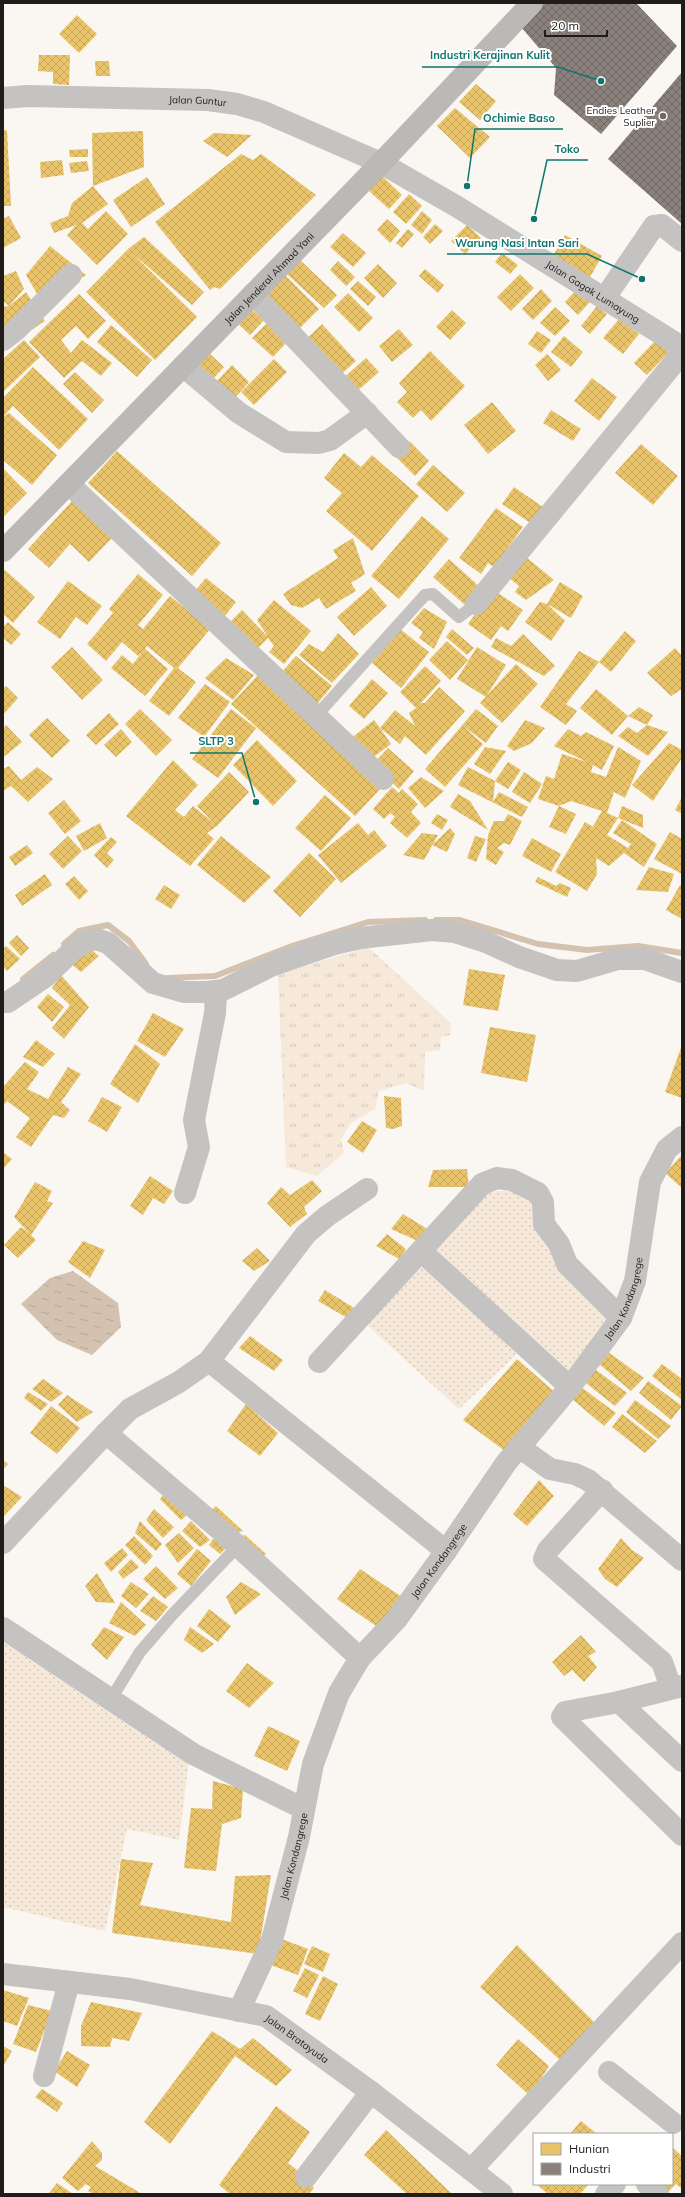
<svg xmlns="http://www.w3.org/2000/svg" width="685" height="2197" viewBox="0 0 685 2197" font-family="Mulish,sans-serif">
	<defs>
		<pattern id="grass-dots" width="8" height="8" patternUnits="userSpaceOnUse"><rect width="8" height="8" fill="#f7e9da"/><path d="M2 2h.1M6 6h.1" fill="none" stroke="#d3c7ba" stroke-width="1.8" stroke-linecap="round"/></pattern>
		<pattern id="park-tufts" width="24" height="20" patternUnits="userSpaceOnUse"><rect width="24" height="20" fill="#f7e9da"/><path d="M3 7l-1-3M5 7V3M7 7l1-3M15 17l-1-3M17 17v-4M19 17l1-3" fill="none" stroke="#d3c7ba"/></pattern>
		<pattern id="water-ripples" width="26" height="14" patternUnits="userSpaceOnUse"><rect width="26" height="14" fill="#d3c2af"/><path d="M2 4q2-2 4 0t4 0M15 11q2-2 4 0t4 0" fill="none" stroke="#b5a696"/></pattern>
		<pattern id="homes-cross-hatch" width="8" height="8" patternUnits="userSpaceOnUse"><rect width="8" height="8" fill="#e9c46a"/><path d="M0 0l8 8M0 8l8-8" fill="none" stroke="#c7a85b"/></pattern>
		<pattern id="industry-cross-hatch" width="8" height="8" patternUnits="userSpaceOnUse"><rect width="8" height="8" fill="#8a817c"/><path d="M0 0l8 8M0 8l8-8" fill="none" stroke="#706965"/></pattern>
	</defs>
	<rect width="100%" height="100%" fill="#faf6f2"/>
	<g fill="url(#grass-dots)">
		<polygon points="512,1190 533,1203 610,1317 564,1380 520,1351 459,1409 367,1325 489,1192"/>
		<polygon points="3,1636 189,1760 179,1840 127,1829 105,1931 3,1907"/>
	</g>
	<polygon fill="url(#park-tufts)" points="368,947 451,1023 450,1035 441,1037 440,1050 425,1052 424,1091 406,1083 379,1091 375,1109 351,1123 341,1139 344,1153 317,1176 286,1167 278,974"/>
	<polygon fill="url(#water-ripples)" points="73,1271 118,1303 121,1327 92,1355 57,1340 21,1304 50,1278"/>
	<g fill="url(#homes-cross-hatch)">
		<polygon points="77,15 97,34 79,53 59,34"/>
		<polygon points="39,55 70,55 69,85 53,84 53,72 38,71"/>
		<polygon points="95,61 109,61 110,76 96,76"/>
		<polygon points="476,84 496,101 480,120 459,102"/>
		<polygon points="455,108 490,137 470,158 437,126"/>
		<polygon points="7,130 11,206 3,206 3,131"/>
		<polygon points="143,131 144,167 93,186 92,133"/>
		<polygon points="214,133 252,135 227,157 203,141"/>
		<polygon points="88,149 88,157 70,157 69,150"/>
		<polygon points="241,154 253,160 261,154 316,195 220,289 214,287 210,290 155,222"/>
		<polygon points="62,160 64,175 41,178 40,162"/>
		<polygon points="87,161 89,171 71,173 69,163"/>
		<polygon points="382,176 402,195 389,209 369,191"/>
		<polygon points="147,177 165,204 131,227 113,200"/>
		<polygon points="93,186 108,204 82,223 88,229 106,211 128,234 97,265 67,235 76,225 54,233 50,223 68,216 72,203"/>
		<polygon points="409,194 422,206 406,224 393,212"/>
		<polygon points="422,211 432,220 422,234 411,225"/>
		<polygon points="9,216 21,238 3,248 3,219"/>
		<polygon points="387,219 400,231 390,243 377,230"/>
		<polygon points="435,224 443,231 430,244 423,237"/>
		<polygon points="467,225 481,238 465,254 451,241"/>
		<polygon points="408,229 414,234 402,248 396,243"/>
		<polygon points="343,233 366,253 353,267 330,247"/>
		<polygon points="565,235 602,256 590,277 553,256"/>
		<polygon points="144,237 204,292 192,305 132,253 197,317 155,360 86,292 128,249"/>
		<polygon points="50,246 86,275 42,302 26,275"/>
		<polygon points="502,253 518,265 510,274 495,262"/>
		<polygon points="300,260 337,295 324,308 287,274"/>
		<polygon points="338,261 355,277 346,286 330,270"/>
		<polygon points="378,264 397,283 383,298 364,278"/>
		<polygon points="425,269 444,285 438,293 419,276"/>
		<polygon points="16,271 24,289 9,306 26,292 45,321 3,349 3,307 9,306 3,301 3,276"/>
		<polygon points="282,272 319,309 296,332 259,295"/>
		<polygon points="520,274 534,288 511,311 497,297"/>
		<polygon points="358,281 376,297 368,306 350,289"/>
		<polygon points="578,288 591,301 578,315 565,302"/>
		<polygon points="541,289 552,301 533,320 522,309"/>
		<polygon points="348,293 373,318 359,332 334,307"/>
		<polygon points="79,294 106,321 88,339 76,326 61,340 71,353 82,340 112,363 101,376 82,361 64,378 29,342"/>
		<polygon points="597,306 607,314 590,334 581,326"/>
		<polygon points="555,307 570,321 555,336 540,323"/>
		<polygon points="250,308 264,320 250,335 237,323"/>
		<polygon points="452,310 466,323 450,340 436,327"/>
		<polygon points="619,319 639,334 623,354 603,338"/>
		<polygon points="267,323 287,342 273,357 252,338"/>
		<polygon points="322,324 356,361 337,378 304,341"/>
		<polygon points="111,325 152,360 137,377 97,342"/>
		<polygon points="399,329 413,345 392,362 379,346"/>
		<polygon points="537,331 551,340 541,353 528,344"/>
		<polygon points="564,336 583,352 571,367 551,352"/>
		<polygon points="24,340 40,357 3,392 3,359"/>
		<polygon points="656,340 669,352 647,375 634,363"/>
		<polygon points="430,351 465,386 431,421 421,410 413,418 397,402 407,392 399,383"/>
		<polygon points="209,353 224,367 213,379 198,365"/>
		<polygon points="547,354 561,370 548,381 535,365"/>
		<polygon points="366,358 379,372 355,393 342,379"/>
		<polygon points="274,359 287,372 254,405 241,392"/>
		<polygon points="232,365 249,382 233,400 215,383"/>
		<polygon points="33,367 88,419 59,450 13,406 3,417 3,398"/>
		<polygon points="75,372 104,400 92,413 63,384"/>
		<polygon points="592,378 617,397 599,421 574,401"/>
		<polygon points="492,402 516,431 488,454 464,425"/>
		<polygon points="551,410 581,429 573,441 543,423"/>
		<polygon points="9,413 57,455 32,485 3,460 3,417"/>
		<polygon points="409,441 429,461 415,476 395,456"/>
		<polygon points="641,444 678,476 653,505 615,473"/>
		<polygon points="117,451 221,543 192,576 88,483"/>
		<polygon points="344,453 361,467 372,455 419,496 372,551 326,511 342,493 324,478"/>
		<polygon points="433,465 465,493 447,512 416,484"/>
		<polygon points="3,468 27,493 3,517"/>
		<polygon points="514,487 543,507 532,524 502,504"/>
		<polygon points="72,501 112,538 89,562 70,544 49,568 28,549"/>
		<polygon points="496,508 523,527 494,567 488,563 481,574 459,558"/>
		<polygon points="422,516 449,539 399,599 371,576"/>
		<polygon points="353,538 365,574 351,583 356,591 326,609 319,598 302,608 291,605 283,594 338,558 333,550"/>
		<polygon points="526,557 554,580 526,600 515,592 519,586 509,578"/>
		<polygon points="449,559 481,588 465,605 433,577"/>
		<polygon points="5,570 35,597 13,623 3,614 3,572"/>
		<polygon points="138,574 163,595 138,625 143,629 170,596 210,629 178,668 196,682 169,716 149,701 174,668 147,646 145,649 168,669 145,696 111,668 122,655 133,664 143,651 138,656 122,642 106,661 87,644 113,613 109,609"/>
		<polygon points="206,578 236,602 223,618 193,593"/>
		<polygon points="68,581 102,606 87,625 76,617 60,639 37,622"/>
		<polygon points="560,582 583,596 571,618 547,604 565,621 551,641 525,622 540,602 547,604"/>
		<polygon points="371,587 387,606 354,636 337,617"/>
		<polygon points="492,589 523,610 508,631 501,626 491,640 468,624"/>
		<polygon points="274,600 311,631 284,664 269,652 274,646 268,638 254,652 233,630 231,621 242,610 268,637 257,620"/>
		<polygon points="424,608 447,622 434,649 419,638 423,632 411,623"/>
		<polygon points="8,622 21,634 11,645 3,638 3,627"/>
		<polygon points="400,629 429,652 401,688 372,663"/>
		<polygon points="452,629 474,648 467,655 446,637"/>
		<polygon points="625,631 636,641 611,672 599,662"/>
		<polygon points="338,633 359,654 332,683 299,655 309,644 323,652"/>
		<polygon points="523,634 555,666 544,676 491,647 496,638 511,646"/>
		<polygon points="447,641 468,660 450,680 429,660"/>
		<polygon points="72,647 103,680 82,700 51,667"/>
		<polygon points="477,647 506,665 486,697 457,679"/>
		<polygon points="675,648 682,656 682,689 671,696 647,673"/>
		<polygon points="579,651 599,662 566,704 577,711 566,725 540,707"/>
		<polygon points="296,656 332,686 317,704 281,673"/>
		<polygon points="226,658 254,675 233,700 205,678"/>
		<polygon points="516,664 538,684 502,723 480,703"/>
		<polygon points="425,666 441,681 421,703 425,703 439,687 465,711 426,755 405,736 400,744 380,728 391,744 371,759 350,739 374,720 380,728 395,710 415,726 409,713 416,708 400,692"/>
		<polygon points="258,675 382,787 355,816 231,704"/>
		<polygon points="372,679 388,693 364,719 349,706"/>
		<polygon points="205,684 230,702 204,737 178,718"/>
		<polygon points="6,686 18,698 3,715 3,689"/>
		<polygon points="596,689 628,716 612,735 580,708"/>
		<polygon points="639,707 653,715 647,725 668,732 648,756 618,736 628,727 637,733 647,725 628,716"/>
		<polygon points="140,709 172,740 156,756 125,724"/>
		<polygon points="231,709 256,728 218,778 192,759"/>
		<polygon points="476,709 498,726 486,743 463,726 483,744 445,787 425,769"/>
		<polygon points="109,713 119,724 96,745 86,735"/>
		<polygon points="47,718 70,741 52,758 29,735"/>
		<polygon points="525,720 545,728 532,743 514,751 507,746"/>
		<polygon points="6,725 22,742 5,756 3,754 3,728"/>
		<polygon points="121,729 132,742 116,757 104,745"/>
		<polygon points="568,729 581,736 586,732 614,746 602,770 593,765 591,772 606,777 618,747 641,761 625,798 614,792 607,813 618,818 607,835 628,848 631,844 613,833 622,820 657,844 644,867 624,853 609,866 596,858 597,874 587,891 555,872 585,822 597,829 593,826 602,811 571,801 559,806 538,799 546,776 554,779 562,754 587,762 554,746"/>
		<polygon points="257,740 297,781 273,806 233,765"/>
		<polygon points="669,743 682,750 682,758 653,801 632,785"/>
		<polygon points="485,747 506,751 490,774 474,764"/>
		<polygon points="388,748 414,771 399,789 372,765"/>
		<polygon points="173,760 198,785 175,810 184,817 193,806 215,824 197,806 229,772 249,792 217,826 207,833 214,839 190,866 126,816"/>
		<polygon points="508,762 521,770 508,789 495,781"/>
		<polygon points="9,766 21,780 37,767 53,779 28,802 11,786 3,791 3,769"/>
		<polygon points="468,767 495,781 493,802 499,792 528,807 522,817 458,785"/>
		<polygon points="524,772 542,784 530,803 512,792"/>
		<polygon points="421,777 444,791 425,808 408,788"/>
		<polygon points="392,787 399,793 402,789 418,804 411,812 421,823 407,838 390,823 395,817 390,813 384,819 373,809"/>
		<polygon points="458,794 470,801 488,830 450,807"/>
		<polygon points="325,795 351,818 321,851 295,828"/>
		<polygon points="682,797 682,814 675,810"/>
		<polygon points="64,800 81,821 65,834 48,813"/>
		<polygon points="559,806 576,814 566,834 549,827"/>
		<polygon points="622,806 643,815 643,828 618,818"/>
		<polygon points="437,814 448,820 442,830 431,823"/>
		<polygon points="508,814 522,821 510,845 504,843 497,848 504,852 496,865 486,859 488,835 494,821 504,821"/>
		<polygon points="100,823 107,838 84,851 76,836"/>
		<polygon points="358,823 368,835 374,830 387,846 341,883 318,855"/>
		<polygon points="450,828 455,834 447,852 432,845"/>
		<polygon points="670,832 682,839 682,874 654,859"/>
		<polygon points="422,833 438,835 424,860 403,855"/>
		<polygon points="68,836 82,851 63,869 49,854"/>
		<polygon points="221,836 271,877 244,903 197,865"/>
		<polygon points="475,836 486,839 476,862 467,858"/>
		<polygon points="111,837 117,842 107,853 114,860 107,868 94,855"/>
		<polygon points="532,838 561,854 551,872 522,856"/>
		<polygon points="27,845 33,853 15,866 9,857"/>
		<polygon points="309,853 336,879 300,917 273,891"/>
		<polygon points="649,867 674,874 668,892 636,890"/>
		<polygon points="45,874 52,885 22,906 15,895"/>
		<polygon points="74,876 88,891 79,900 65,884"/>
		<polygon points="538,877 556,886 560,883 571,888 567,897 535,882"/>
		<polygon points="164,885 180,895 171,909 155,899"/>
		<polygon points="680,885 682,886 682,919 666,910"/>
		<polygon points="17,935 29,948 21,956 9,943"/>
		<polygon points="6,946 20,959 7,971 3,967 3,949"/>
		<polygon points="87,946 99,956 81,972 70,963"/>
		<polygon points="469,969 505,975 498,1011 463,1005"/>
		<polygon points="61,975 89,1007 64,1039 52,1028 70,1005 52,988"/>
		<polygon points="48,994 64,1007 52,1022 37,1007"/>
		<polygon points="153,1013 184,1029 165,1057 137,1041"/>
		<polygon points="490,1027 536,1035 527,1082 481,1073"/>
		<polygon points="36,1040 55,1054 43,1067 23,1057"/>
		<polygon points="135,1044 160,1064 138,1103 110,1084"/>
		<polygon points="682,1045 682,1098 665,1092"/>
		<polygon points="25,1062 39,1072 27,1089 48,1099 68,1067 81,1074 61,1102 70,1110 64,1118 53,1115 31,1147 16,1137 30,1118 7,1101 3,1106 3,1087"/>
		<polygon points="384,1096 401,1098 402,1126 393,1129 386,1128"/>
		<polygon points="102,1097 122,1107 107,1132 88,1121"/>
		<polygon points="362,1121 377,1130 363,1153 347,1142"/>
		<polygon points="3,1152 12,1159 3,1169"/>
		<polygon points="681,1156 682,1157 682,1188 665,1173"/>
		<polygon points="467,1169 469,1187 428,1187 433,1170"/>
		<polygon points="150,1176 173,1191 164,1204 153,1198 143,1215 130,1206"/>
		<polygon points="312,1180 322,1191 304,1207 307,1214 290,1227 267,1203 281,1187 290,1195"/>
		<polygon points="35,1182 52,1191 47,1201 53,1203 31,1235 36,1240 18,1258 4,1245 21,1227 29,1233 14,1217"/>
		<polygon points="403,1214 429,1230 420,1242 391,1229"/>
		<polygon points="387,1234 406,1249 399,1259 376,1246"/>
		<polygon points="83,1241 105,1250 90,1278 68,1262"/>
		<polygon points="257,1248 270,1261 254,1271 242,1261"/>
		<polygon points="325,1290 356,1309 349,1319 318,1301"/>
		<polygon points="250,1336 283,1360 274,1371 239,1348"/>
		<polygon points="608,1352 644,1378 631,1391 599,1364"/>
		<polygon points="517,1359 557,1394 505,1451 463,1420"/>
		<polygon points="662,1364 682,1379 682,1400 652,1376"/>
		<polygon points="592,1367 627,1393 615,1406 582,1380"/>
		<polygon points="43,1379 63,1393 51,1402 32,1389"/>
		<polygon points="648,1381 682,1406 671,1420 639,1393"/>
		<polygon points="581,1387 616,1413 604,1426 572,1399"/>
		<polygon points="28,1392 48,1404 41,1411 24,1398"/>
		<polygon points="67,1395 93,1412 77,1422 58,1405"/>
		<polygon points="635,1400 671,1426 658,1439 626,1412"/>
		<polygon points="246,1404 278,1433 260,1456 227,1431"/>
		<polygon points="51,1406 80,1428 57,1454 30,1433"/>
		<polygon points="622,1414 657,1441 645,1453 612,1427"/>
		<polygon points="3,1460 8,1464 3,1469"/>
		<polygon points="539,1480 554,1496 527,1526 513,1514"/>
		<polygon points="3,1485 22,1497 3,1517"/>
		<polygon points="168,1489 193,1510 181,1520 160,1499"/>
		<polygon points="216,1506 243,1531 230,1535 209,1512"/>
		<polygon points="154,1509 174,1527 163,1538 146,1520"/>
		<polygon points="140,1521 162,1544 156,1551 135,1533"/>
		<polygon points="191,1521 210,1540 200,1547 182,1531"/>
		<polygon points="179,1533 194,1548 178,1563 165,1545"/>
		<polygon points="216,1535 229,1545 220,1554 209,1545"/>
		<polygon points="245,1535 266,1554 258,1561 234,1538"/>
		<polygon points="134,1536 153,1556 145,1565 125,1545"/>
		<polygon points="621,1538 632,1550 644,1558 617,1587 605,1579 598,1569"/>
		<polygon points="122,1548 128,1555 111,1572 104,1563"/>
		<polygon points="197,1549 211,1561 191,1586 177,1574"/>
		<polygon points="131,1559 139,1567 123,1579 118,1572"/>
		<polygon points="156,1566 178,1588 165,1599 143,1579"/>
		<polygon points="360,1569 402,1597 379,1628 337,1599"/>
		<polygon points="97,1573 115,1603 96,1602 85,1586"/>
		<polygon points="131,1582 149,1594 136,1608 121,1596"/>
		<polygon points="241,1582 261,1594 235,1615 226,1597"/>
		<polygon points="153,1596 168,1607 156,1621 140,1611"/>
		<polygon points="121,1602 146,1625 135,1636 109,1623"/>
		<polygon points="209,1609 231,1626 218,1642 197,1626"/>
		<polygon points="104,1627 124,1637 107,1660 91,1645"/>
		<polygon points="190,1627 214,1644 202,1653 184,1640"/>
		<polygon points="581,1635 596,1652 588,1656 597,1667 584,1682 572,1670 564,1676 552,1662"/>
		<polygon points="247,1663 274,1683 249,1708 226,1691"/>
		<polygon points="268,1726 300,1741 287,1771 254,1756"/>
		<polygon points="213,1781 243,1789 241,1818 222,1824 216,1871 184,1868 191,1808 212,1809"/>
		<polygon points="121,1859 153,1863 140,1905 231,1922 235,1876 271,1875 258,1954 112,1933"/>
		<polygon points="279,1938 308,1949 298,1975 268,1964"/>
		<polygon points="517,1945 595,2023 560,2060 480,1987"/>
		<polygon points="312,1946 330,1954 323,1972 304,1964"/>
		<polygon points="305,1968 319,1975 307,1998 293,1991"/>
		<polygon points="323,1976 338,1984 320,2021 305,2014"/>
		<polygon points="3,1990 29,1998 17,2026 3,2021"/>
		<polygon points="91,2002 142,2013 129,2041 112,2038 110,2047 81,2046 81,2026"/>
		<polygon points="28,2005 52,2011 36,2052 13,2044"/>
		<polygon points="212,2031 240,2049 253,2038 292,2070 276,2086 235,2056 170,2144 144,2122"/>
		<polygon points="518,2039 549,2066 530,2096 496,2065"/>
		<polygon points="3,2046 12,2051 3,2067"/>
		<polygon points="67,2051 90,2065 77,2087 54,2071"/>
		<polygon points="42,2089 63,2103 57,2112 35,2097"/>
		<polygon points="276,2106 310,2132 288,2163 306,2177 314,2188 309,2194 230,2194 219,2185"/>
		<polygon points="581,2121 597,2134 570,2134"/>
		<polygon points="386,2130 452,2194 407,2194 364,2155"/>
		<polygon points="92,2141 102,2153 102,2160 95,2166 142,2194 93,2194 88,2191 91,2187 86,2184 78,2191 62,2178"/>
		<polygon points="672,2147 682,2156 682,2189 676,2184 667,2193 658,2184 672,2184"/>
		<polygon points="57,2183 73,2194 48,2194"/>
		<polygon points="536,2184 589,2184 580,2194 548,2194"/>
	</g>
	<g fill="url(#industry-cross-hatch)">
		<polygon points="544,3 636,3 677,46 601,134 554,95 556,68 521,27"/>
		<polygon points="682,72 682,224 608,159"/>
	</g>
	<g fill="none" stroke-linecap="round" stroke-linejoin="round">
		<g stroke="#d3c2af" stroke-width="6">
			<polyline points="436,920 460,920 538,944 587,950 638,946 682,953"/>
			<polyline points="64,944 79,931 108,925 129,941 146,964"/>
			<polyline points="168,978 215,976 292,946 368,922 425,920"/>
			<polyline points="23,979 53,955"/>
		</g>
		<g stroke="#c4c3c2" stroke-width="12">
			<polyline points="316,716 425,595 433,594 459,617 476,604"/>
			<polyline points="111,1699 140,1652 172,1615 238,1546"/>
		</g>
		<g stroke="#c4c3c2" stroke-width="22">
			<path id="s1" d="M381,163l75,43 226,141"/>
			<polyline points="253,294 399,447"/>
			<polyline points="604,299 654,226 662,225 682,241"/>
			<polyline points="3,340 17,329 71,275"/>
			<polyline points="183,366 239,413 286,442 319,443 330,440 367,413"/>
			<polyline points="69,484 383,779"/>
			<polyline points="476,604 682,353"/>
			<polyline points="3,1002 8,1002 45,977 72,951 85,942 96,939 108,943 153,983 184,992 208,992 223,990 273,965 334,944 360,938 432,930 455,932 486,942 519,957 557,970 577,971 618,959 645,959 682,972"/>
			<polyline points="185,1193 199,1147 194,1120 215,1013 216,991"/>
			<polyline points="421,1251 570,1387"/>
			<polyline points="209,1361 446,1551"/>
			<polyline points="319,1362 482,1184 497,1178 512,1180 538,1193 543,1202 544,1224 559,1244 567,1264 621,1318"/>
			<polyline points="106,1433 130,1409 179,1382 209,1361 306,1234 327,1216 367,1189"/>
			<polyline points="519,1447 550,1469 575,1474 588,1480 682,1560"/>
			<polyline points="602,1490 548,1550 544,1559 662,1662 671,1688"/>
			<polyline points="3,1543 106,1433 218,1528 360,1658"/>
			<polyline points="3,1628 193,1754 304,1809"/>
			<polyline points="682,1686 619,1702 565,1712 562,1717 682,1835"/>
			<polyline points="619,1702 682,1761"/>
			<path id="s2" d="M239,2011l33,-71 27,-103 14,-73 26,-71 21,-35 36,-38 50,-69 60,-88 64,-76 51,-69 14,-37 15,-99 17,-33 15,-12"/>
			<polyline points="609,2072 673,2123"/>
			<polyline points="44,2076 69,1982"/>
			<polyline points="471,2170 682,1943"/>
			<polyline points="306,2177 371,2092"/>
			<polyline points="647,2184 658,2194"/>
			<polyline points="606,2194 615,2184"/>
		</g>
		<g stroke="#c4c3c2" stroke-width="22">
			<path id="s3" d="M3,98l25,-2 180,4 29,4 27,8 117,51"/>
			<path id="s4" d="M3,1974l127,15 136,27 105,76 131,102"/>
		</g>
		<path stroke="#bbb9b7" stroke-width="22" id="s5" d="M3,551l378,-388 151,-160"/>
	</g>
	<circle fill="#6c6866" stroke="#fff" stroke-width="1.5" cx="663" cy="116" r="4"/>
	<g text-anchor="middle" stroke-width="4" stroke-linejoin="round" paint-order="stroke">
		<g font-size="10" fill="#1f1c1a" stroke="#fff">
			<text dy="4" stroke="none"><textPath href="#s3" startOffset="195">Jalan Guntur</textPath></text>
			<text dy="4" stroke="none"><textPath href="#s5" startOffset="381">Jalan Jenderal Ahmad Yani</textPath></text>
			<text dy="4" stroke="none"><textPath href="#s1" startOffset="248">Jalan Gagak Lumayung</textPath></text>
			<text dy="4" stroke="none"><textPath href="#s2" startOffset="824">Jalan Kondangrege</textPath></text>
			<text dy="4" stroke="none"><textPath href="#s2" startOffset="501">Jalan Kondangrege</textPath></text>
			<text dy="4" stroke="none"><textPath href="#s2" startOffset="165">Jalan Kondangrege</textPath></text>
			<text dy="4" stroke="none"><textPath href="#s4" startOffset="305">Jalan Bratayuda</textPath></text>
		</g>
		<g font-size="10" fill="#1f1c1a" stroke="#fff" text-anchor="end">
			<text x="655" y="114">Endies Leather<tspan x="655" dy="12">Suplier</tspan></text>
		</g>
	</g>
	<path fill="none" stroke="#0f766e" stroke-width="1.5" d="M601 81L558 67H422M467 186L475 129H563M534 219L547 160H588M642 279L587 254H447M256 802L242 753H190"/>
	<g fill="#0f766e" stroke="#fff" stroke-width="1.5">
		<circle cx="601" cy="81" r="4"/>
		<circle cx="467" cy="186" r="4"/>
		<circle cx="534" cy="219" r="4"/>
		<circle cx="642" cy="279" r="4"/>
		<circle cx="256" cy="802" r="4"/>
	</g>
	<g font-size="11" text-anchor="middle" font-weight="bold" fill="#0f766e" stroke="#fff" stroke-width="4" stroke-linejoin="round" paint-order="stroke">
		<text x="490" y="59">Industri Kerajinan Kulit</text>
		<text x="519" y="122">Ochimie Baso</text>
		<text x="567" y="153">Toko</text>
		<text x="517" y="247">Warung Nasi Intan Sari</text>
		<text x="216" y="745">SLTP 3</text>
	</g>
	<rect width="685" height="2197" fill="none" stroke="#1f1c1a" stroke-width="8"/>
	<rect x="533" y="2133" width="140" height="52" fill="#ffffff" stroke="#a5a4a3"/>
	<rect x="541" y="2143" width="20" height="12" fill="#e9c46a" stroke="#a5a4a3"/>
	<text x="569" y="2153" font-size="12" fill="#1f1c1a">Hunian</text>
	<rect x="541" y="2163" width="20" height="12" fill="#8a817c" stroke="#a5a4a3"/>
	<text x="569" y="2173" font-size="12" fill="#1f1c1a">Industri</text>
	<path d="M545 30v6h62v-6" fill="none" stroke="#1f1c1a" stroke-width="2"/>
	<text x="551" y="30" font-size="12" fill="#1f1c1a" stroke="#ffffff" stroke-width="3" paint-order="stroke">20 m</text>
</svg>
